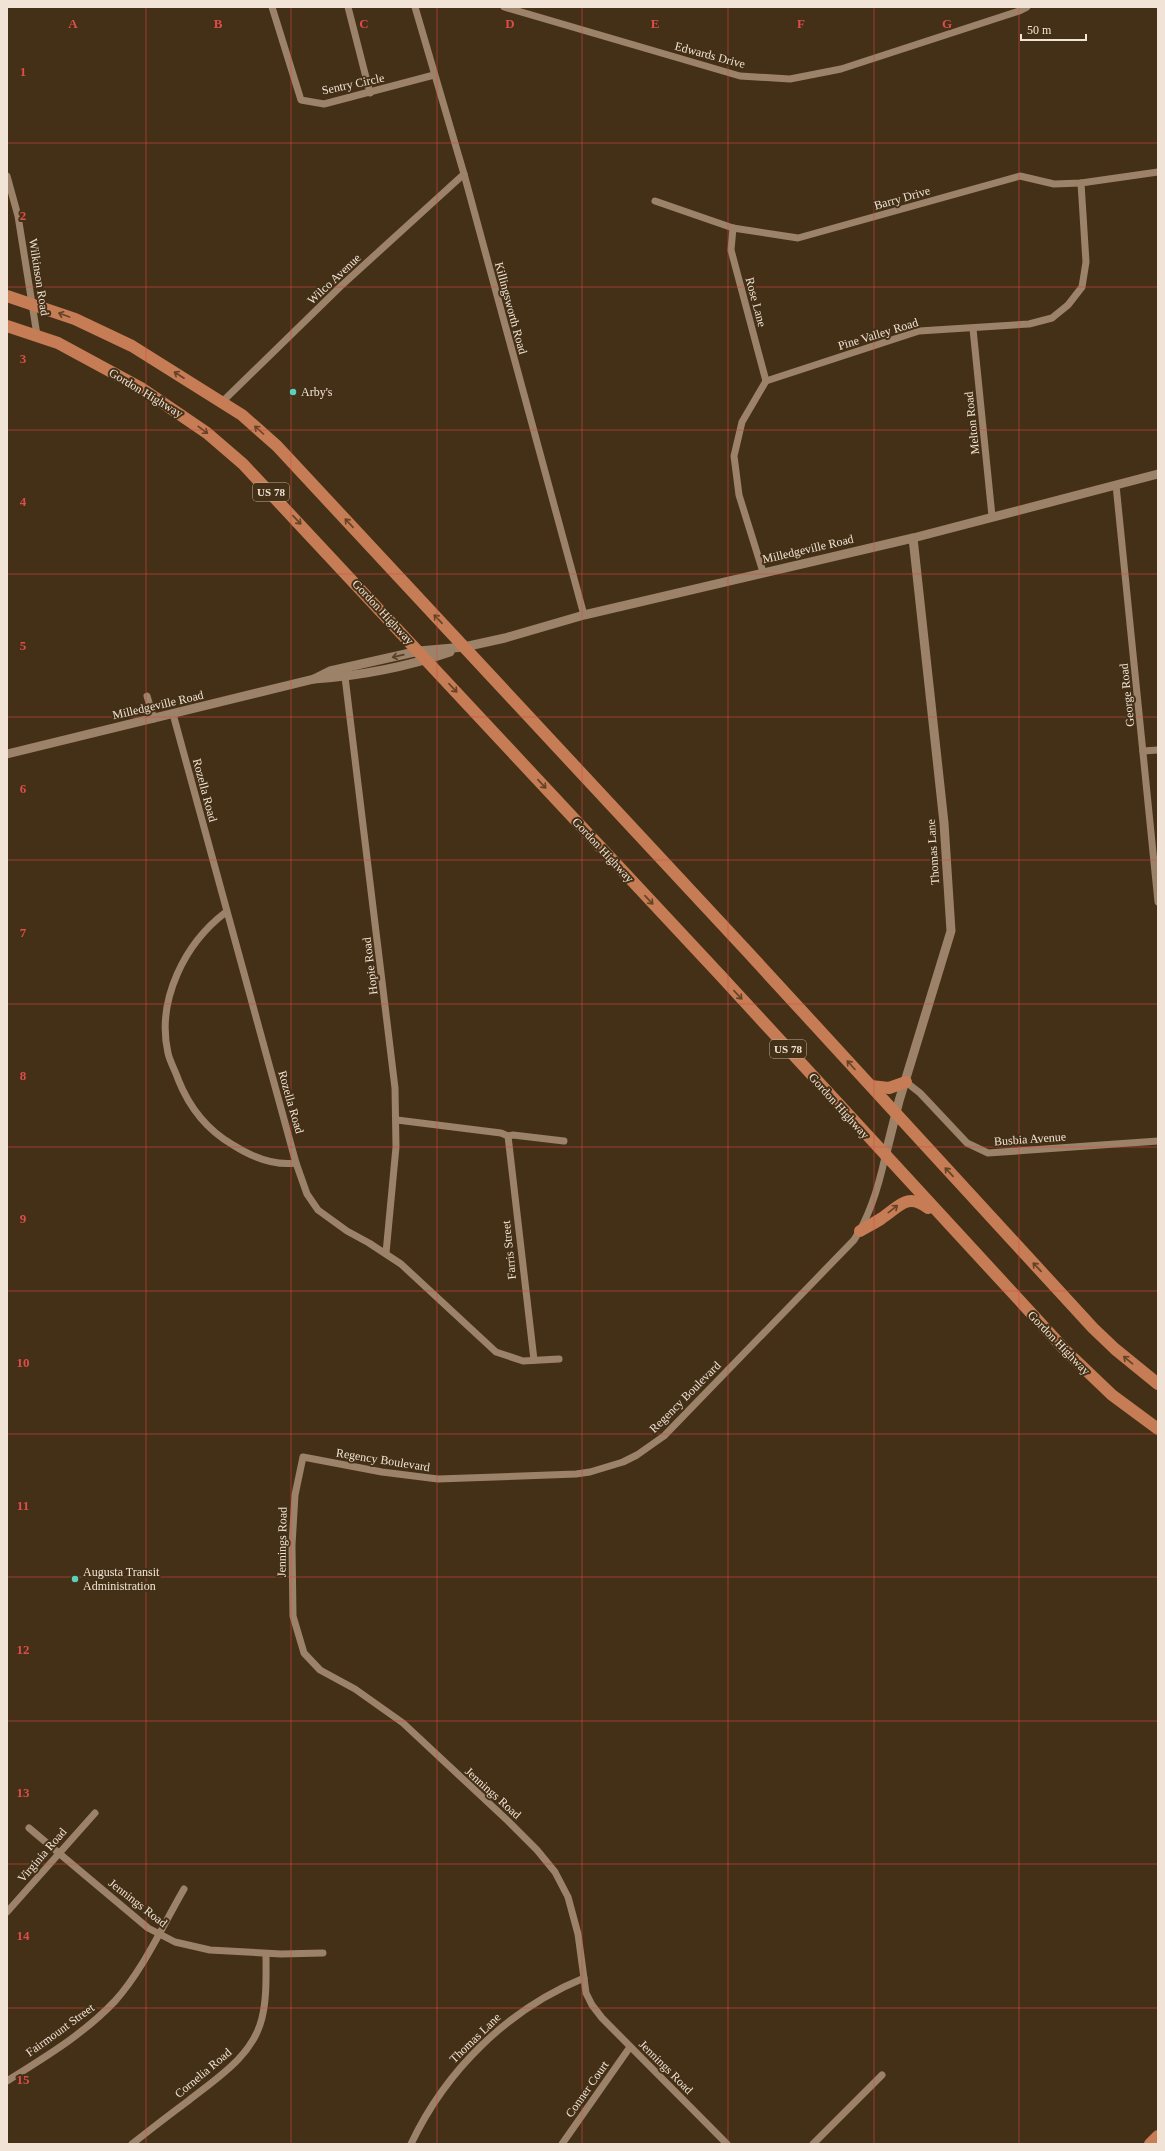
<svg xmlns="http://www.w3.org/2000/svg" width="1165" height="2151" viewBox="0 0 1165 2151" font-family="Georgia,serif">
	<rect width="100%" height="100%" fill="#443017"/>
	<g fill="none" stroke-linecap="round" stroke-linejoin="round">
		<g stroke="#9b8268" stroke-width="7">
			<polyline points="272,7 301,100 324,104 434,75"/>
			<polyline points="348,7 370,93"/>
			<polyline points="415,7 464,174 584,615"/>
			<polyline points="504,7 740,76 790,79 841,69 1019,11 1027,7"/>
			<polyline points="7,176 18,216 37,335"/>
			<polyline points="655,201 733,228 798,238 1020,176 1054,184 1081,183 1158,172"/>
			<polyline points="733,228 731,250 766,381"/>
			<polyline points="973,329 992,516"/>
			<polyline points="221,403 341,286 464,174"/>
			<polyline points="1116,485 1158,902"/>
			<polyline points="763,572 739,495 734,456 742,422 766,381 919,331 1029,324 1052,318 1068,305 1082,287 1086,262 1081,183"/>
			<polyline points="345,677 395,1088 396,1147 386,1253"/>
			<polyline points="147,696 154,719"/>
			<polyline points="173,714 296,1163 307,1194 318,1210 347,1231 369,1243 401,1264 496,1352 523,1361 559,1359"/>
			<polyline points="1143,751 1158,750"/>
			<path d="M226,912c-41,31 -70,88 -58,141 2,9 7,17 10,26 11,28 29,51 55,66 19,12 41,21 63,18"/>
			<polyline points="906,1082 920,1093 967,1143 988,1153 1158,1141"/>
			<polyline points="397,1120 501,1133 508,1136 534,1360"/>
			<polyline points="508,1136 513,1135 564,1141"/>
			<polyline points="29,1828 148,1928 175,1942 210,1950 281,1954 323,1953"/>
			<polyline points="7,1912 95,1813"/>
			<path d="M7,2081c38,-24 77,-47 108,-80 28,-31 48,-76 69,-112"/>
			<path d="M132,2144c19,-15 37,-29 56,-43 29,-23 65,-45 74,-83 5,-21 4,-43 4,-64"/>
			<path d="M411,2144c35,-74 97,-135 173,-166"/>
			<polyline points="562,2144 630,2047"/>
			<path d="M727,2144l-125,-126 -10,-13 -6,-12 -8,-59 -10,-37 -13,-25 -18,-22 -29,-29 -105,-98 -48,-34 -35,-19 -16,-17 -11,-37 -1,-71 3,-50 8,-38 79,15 56,7 138,-5 14,-2 33,-10 14,-7 27,-19 190,-196c16,-24 25,-55 31,-83"/>
			<polyline points="813,2144 882,2075"/>
		</g>
		<g stroke="#9b8268" stroke-width="9">
			<polyline points="314,679 330,671 419,651 464,647 505,638 584,615 913,538 1158,474"/>
			<path d="M7,754l307,-75c45,-3 92,-12 136,-27"/>
			<polyline points="885,1157 899,1101 951,931 944,823 913,538"/>
		</g>
		<g stroke="#c67c55" stroke-width="12">
			<polyline points="7,296 75,319 132,346 242,415 277,446 745,949 1093,1328 1115,1349 1158,1384"/>
			<polyline points="7,326 58,343 141,388 207,433 243,464 720,975 1067,1352 1112,1395 1158,1429"/>
			<polyline points="871,1086 889,1088 906,1082"/>
			<path d="M860,1231c8,-5 15,-8 22,-13 17,-11 25,-26 46,-10"/>
			<polyline points="1150,2144 1158,2136"/>
		</g>
	</g>
	<defs><path id="oneway-shaft" d="M-6 0H5M1.5-3L5.5 0L1.5 3" fill="none" stroke-width="1.6" stroke-linecap="round" stroke-linejoin="round"/></defs>
	<g stroke="#644326">
		<use href="#oneway-shaft" transform="translate(64 315) rotate(-160)"/>
		<use href="#oneway-shaft" transform="translate(179 375) rotate(-147)"/>
		<use href="#oneway-shaft" transform="translate(203 430) rotate(37)"/>
		<use href="#oneway-shaft" transform="translate(259 430) rotate(-138)"/>
		<use href="#oneway-shaft" transform="translate(297 520) rotate(47)"/>
		<use href="#oneway-shaft" transform="translate(349 523) rotate(-133)"/>
		<use href="#oneway-shaft" transform="translate(438 619) rotate(-133)"/>
		<use href="#oneway-shaft" transform="translate(453 688) rotate(47)"/>
		<use href="#oneway-shaft" transform="translate(542 784) rotate(47)"/>
		<use href="#oneway-shaft" transform="translate(649 900) rotate(47)"/>
		<use href="#oneway-shaft" transform="translate(738 995) rotate(47)"/>
		<use href="#oneway-shaft" transform="translate(851 1065) rotate(-132)"/>
		<use href="#oneway-shaft" transform="translate(949 1172) rotate(-133)"/>
		<use href="#oneway-shaft" transform="translate(893 1209) rotate(-38)"/>
		<use href="#oneway-shaft" transform="translate(1037 1267) rotate(-133)"/>
		<use href="#oneway-shaft" transform="translate(1128 1360) rotate(-140)"/>
	</g>
	<use stroke="#554027" href="#oneway-shaft" transform="translate(398 656) rotate(167)"/>
	<path fill="none" stroke="#db4d4b" stroke-width="1" stroke-opacity="0.55" d="M146,7v2137M291,7v2137M437,7v2137M582,7v2137M728,7v2137M874,7v2137M1019,7v2137M7,143h1151M7,287h1151M7,430h1151M7,574h1151M7,717h1151M7,860h1151M7,1004h1151M7,1147h1151M7,1291h1151M7,1434h1151M7,1577h1151M7,1721h1151M7,1864h1151M7,2008h1151"/>
	<g fill="#5cceba" stroke="#443017" stroke-width="1.5">
		<circle cx="293" cy="392" r="4"/>
		<circle cx="75" cy="1579" r="4"/>
	</g>
	<g text-anchor="middle" stroke-width="4" stroke-linejoin="round" paint-order="stroke">
		<g fill="#443017" stroke="#bdad9c" stroke-width="1">
			<rect x="253" y="483" width="36" height="18" rx="3"/>
			<rect x="770" y="1040" width="36" height="18" rx="3"/>
		</g>
		<g font-size="11" font-weight="bold" fill="#f1e3d5">
			<text x="271" y="496">US 78</text>
			<text x="788" y="1053">US 78</text>
		</g>
		<g font-size="12" fill="#f1e3d5" stroke="#443017">
			<text transform="translate(710 55) rotate(15)" y="4">Edwards Drive</text>
			<text transform="translate(353 84) rotate(-12)" y="4">Sentry Circle</text>
			<text transform="translate(902 198) rotate(-16)" y="4">Barry Drive</text>
			<text transform="translate(39 277) rotate(81)" y="4">Wilkinson Road</text>
			<text transform="translate(334 279) rotate(-43)" y="4">Wilco Avenue</text>
			<text transform="translate(756 302) rotate(75)" y="4">Rose Lane</text>
			<text transform="translate(511 308) rotate(75)" y="4">Killingsworth Road</text>
			<text transform="translate(878 334) rotate(-17)" y="4">Pine Valley Road</text>
			<text transform="translate(146 393) rotate(31)" y="4">Gordon Highway</text>
			<text transform="translate(972 423) rotate(-96)" y="4">Melton Road</text>
			<text transform="translate(808 549) rotate(-13)" y="4">Milledgeville Road</text>
			<text transform="translate(383 612) rotate(47)" y="4">Gordon Highway</text>
			<text transform="translate(1127 695) rotate(-96)" y="4">George Road</text>
			<text transform="translate(158 705) rotate(-13)" y="4">Milledgeville Road</text>
			<text transform="translate(205 790) rotate(75)" y="4">Rozella Road</text>
			<text transform="translate(603 850) rotate(47)" y="4">Gordon Highway</text>
			<text transform="translate(933 852) rotate(-94)" y="4">Thomas Lane</text>
			<text transform="translate(370 966) rotate(-97)" y="4">Hopie Road</text>
			<text transform="translate(291 1102) rotate(74)" y="4">Rozella Road</text>
			<text transform="translate(839 1106) rotate(48)" y="4">Gordon Highway</text>
			<text transform="translate(1030 1139) rotate(-4)" y="4">Busbia Avenue</text>
			<text transform="translate(509 1250) rotate(-96)" y="4">Farris Street</text>
			<text transform="translate(1059 1343) rotate(46)" y="4">Gordon Highway</text>
			<text transform="translate(685 1397) rotate(-45)" y="4">Regency Boulevard</text>
			<text transform="translate(383 1460) rotate(9)" y="4">Regency Boulevard</text>
			<text transform="translate(282 1542) rotate(-89)" y="4">Jennings Road</text>
			<text transform="translate(493 1793) rotate(42)" y="4">Jennings Road</text>
			<text transform="translate(42 1855) rotate(-49)" y="4">Virginia Road</text>
			<text transform="translate(138 1903) rotate(38)" y="4">Jennings Road</text>
			<text transform="translate(60 2030) rotate(-36)" y="4">Fairmount Street</text>
			<text transform="translate(475 2038) rotate(-44)" y="4">Thomas Lane</text>
			<text transform="translate(666 2067) rotate(45)" y="4">Jennings Road</text>
			<text transform="translate(203 2073) rotate(-40)" y="4">Cornelia Road</text>
			<text transform="translate(587 2089) rotate(-55)" y="4">Conner Court</text>
		</g>
		<g font-size="12" fill="#f1e3d5" stroke="#443017" text-anchor="start">
			<text x="301" y="396">Arby's</text>
			<text x="83" y="1576">Augusta Transit<tspan x="83" dy="14">Administration</tspan></text>
		</g>
	</g>
	<g font-size="13" text-anchor="middle" font-weight="bold" fill="#db4d4b" stroke="#443017" stroke-width="4" stroke-linejoin="round" paint-order="stroke">
		<text x="73" y="28">A</text>
		<text x="218" y="28">B</text>
		<text x="364" y="28">C</text>
		<text x="510" y="28">D</text>
		<text x="655" y="28">E</text>
		<text x="801" y="28">F</text>
		<text x="947" y="28">G</text>
		<text x="23" y="76">1</text>
		<text x="23" y="220">2</text>
		<text x="23" y="363">3</text>
		<text x="23" y="506">4</text>
		<text x="23" y="650">5</text>
		<text x="23" y="793">6</text>
		<text x="23" y="937">7</text>
		<text x="23" y="1080">8</text>
		<text x="23" y="1223">9</text>
		<text x="23" y="1367">10</text>
		<text x="23" y="1510">11</text>
		<text x="23" y="1654">12</text>
		<text x="23" y="1797">13</text>
		<text x="23" y="1940">14</text>
		<text x="23" y="2084">15</text>
	</g>
	<rect width="1165" height="2151" fill="none" stroke="#f1e3d5" stroke-width="16"/>
	<path d="M1021 34v6h65v-6" fill="none" stroke="#f1e3d5" stroke-width="2"/>
	<text x="1027" y="34" font-size="12" fill="#f1e3d5" stroke="#443017" stroke-width="3" paint-order="stroke">50 m</text>
</svg>
